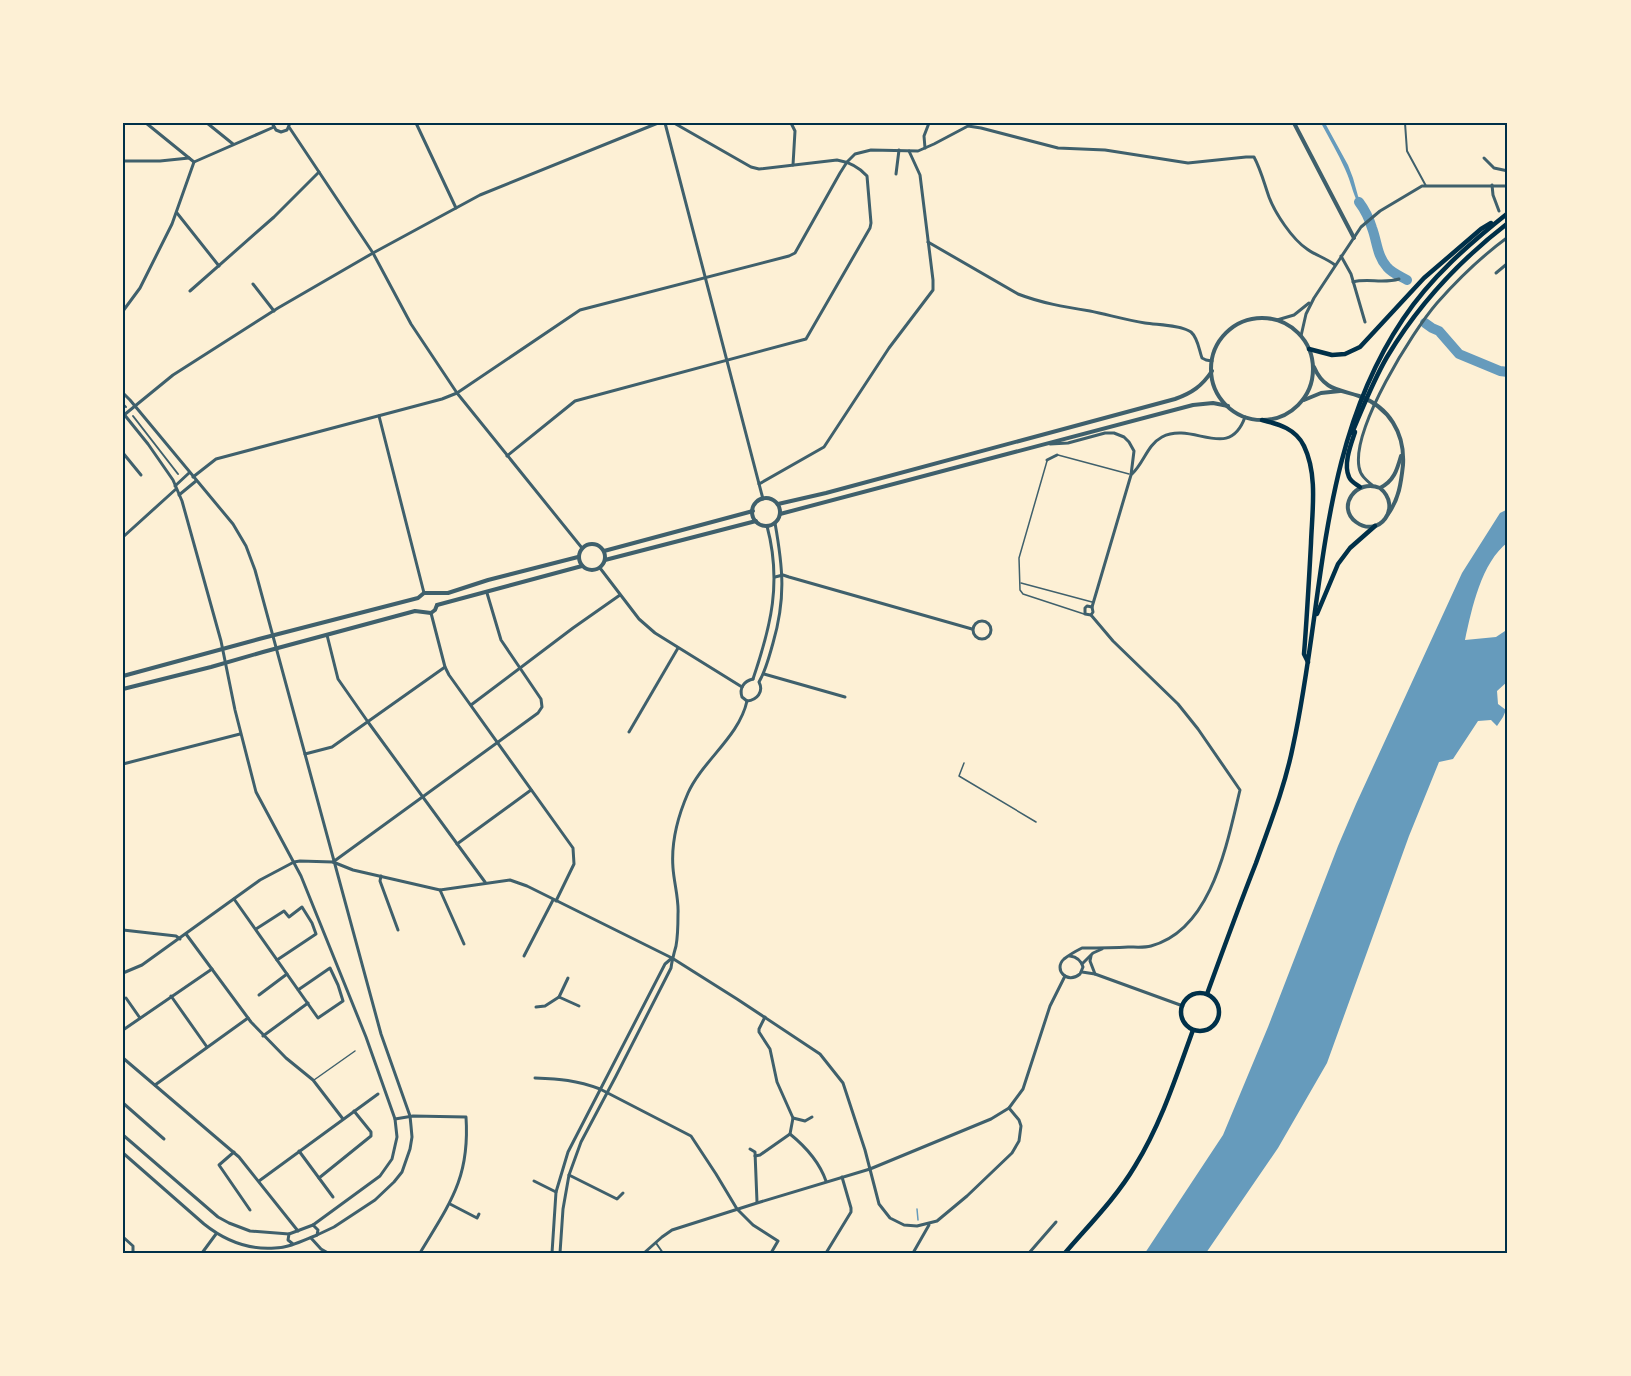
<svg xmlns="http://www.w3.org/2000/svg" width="1631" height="1376" viewBox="0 0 1631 1376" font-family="'Source Sans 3',sans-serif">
	<rect width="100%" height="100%" fill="#fdf0d5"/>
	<g fill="#669bbc">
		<path d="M1321,123h4l23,42 5,13 5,18 10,18 -2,1c-13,-15 -13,-29 -21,-46 -7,-16 -16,-31 -24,-46z"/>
		<path d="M1508,509v33c-27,21 -36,66 -43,98l31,-3 12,-8v52l-11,10 1,13 8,6 -3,7 -6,9 -6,-6 -13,1 -25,38 -14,3 -30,74 -82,227 -49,85 -72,105h-61l78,-118 45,-108 70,-181 18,-42 106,-231 38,-60z"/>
	</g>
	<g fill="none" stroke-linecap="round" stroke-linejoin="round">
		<polyline stroke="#669bbc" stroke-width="1.5" points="917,1209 918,1220"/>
		<g stroke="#669bbc" stroke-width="10">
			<path d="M1359,202c6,8 10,16 13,26 5,13 5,28 15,39 5,6 13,9 20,13"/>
			<polyline points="1425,323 1432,328 1439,331 1459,354 1500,371 1508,372"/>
		</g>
		<g stroke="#3f606c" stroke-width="1.5">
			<polyline points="1058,455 1129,474"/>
			<polyline points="1047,461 1019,558 1020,590 1023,594 1084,614"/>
			<polyline points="1021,583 1092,602"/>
			<polyline points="964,763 959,776 1036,822"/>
			<polyline points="314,1080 355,1051"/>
		</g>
		<g stroke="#3f606c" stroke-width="2">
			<polyline points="1405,123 1407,151 1426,186"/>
			<polyline points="123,404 126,407"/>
			<polyline points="133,416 178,474"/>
			<polyline points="656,1243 663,1253"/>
		</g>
		<g stroke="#3f606c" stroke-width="3">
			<polyline points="146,123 194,162"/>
			<polyline points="207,123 233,144"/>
			<polyline points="272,123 276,130 281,132 287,130 290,123"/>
			<polyline points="416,123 456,208"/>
			<polyline points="665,123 763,499"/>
			<polyline points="791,123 795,131 793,165"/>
			<polyline points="289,127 373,253 411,324 457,393 582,548"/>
			<polyline points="925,148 924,136 929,123"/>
			<polyline points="1484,158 1494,168 1508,171"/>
			<polyline points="123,161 160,161 189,158"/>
			<polyline points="896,174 899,150"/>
			<polyline points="1492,185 1493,195 1499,211"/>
			<polyline points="177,213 219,266"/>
			<path d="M928,242l90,52c23,9 47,13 72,17 19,4 37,9 55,12 13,2 36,2 46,9 7,6 8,18 11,26l4,2 6,1"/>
			<polyline points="1341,256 1351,274 1365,322"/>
			<polyline points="1496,273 1508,263"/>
			<path d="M1353,282c15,-4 30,2 46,-3"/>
			<polyline points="253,284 274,311"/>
			<polyline points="190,291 274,217 319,172"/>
			<polyline points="123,311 140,288 172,224 194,162 274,127"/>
			<polyline points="1277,320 1294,315 1309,303"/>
			<polyline points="1301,336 1306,314 1314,298 1361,227 1380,211 1422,186 1508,186"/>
			<polyline points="123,393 130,400 233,524 246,546 255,570 381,1034 410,1116 411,1126 412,1137 410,1149 402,1172 394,1182 375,1200 334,1227 317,1235"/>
			<polyline points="123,413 148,444 173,480 182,501 221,641 235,710 256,792 301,876 366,1037 395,1119 397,1137 392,1159 380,1176 313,1225"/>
			<polyline points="124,415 173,375 278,308 373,253 480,195 658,123"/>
			<polyline points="379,416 424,593"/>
			<polyline points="1050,444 1068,443 1105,433 1114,433 1124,437 1129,442 1134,451 1131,475 1092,607 1093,612 1091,615"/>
			<polyline points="123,453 141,475"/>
			<path d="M507,456l68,-55 231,-62 64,-111 1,-5 -4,-47c-8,-9 -18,-14 -30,-16l-78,9 -8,-2 -77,-44"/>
			<polyline points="1047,460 1057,455"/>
			<path d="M1132,474c12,-11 15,-29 30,-37 31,-16 67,25 83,-20"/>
			<path d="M193,477l23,-18 226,-60 15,-6 123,-83 209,-54 6,-3 45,-80 7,-11 8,-8 16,-4 47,1 16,-7 34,-18 13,2 77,20 47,2 83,13 58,-6h8c7,13 10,26 15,40 6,16 23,42 38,52 8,6 19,9 28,16"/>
			<polyline points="759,484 824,447 889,348 933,290 933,280 920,175 909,151"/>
			<path d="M1372,485c-6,-5 -12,-10 -13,-18 -7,-39 53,-135 78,-164 22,-25 45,-47 71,-66"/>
			<polyline points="175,486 189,473"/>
			<polyline points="179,495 196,481"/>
			<polyline points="123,537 176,489"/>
			<polyline points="600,568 639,619 655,633 742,687"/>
			<polyline points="775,577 783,575 789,577 972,629"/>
			<polyline points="431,613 445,667 449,675 573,848 574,864 556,901"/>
			<circle cx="982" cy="630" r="9"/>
			<polyline points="327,635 338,679 368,722 485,882"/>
			<polyline points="764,674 845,697"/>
			<path d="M753,679c18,-53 29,-97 14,-153"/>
			<path d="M747,701c10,-1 17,-9 12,-19 7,-12 10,-25 14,-39 13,-45 10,-75 2,-120"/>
			<path d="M747,701l-5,-4c-3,-9 2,-16 11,-18"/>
			<polyline points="471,705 573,628 620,595"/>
			<polyline points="629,732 678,648"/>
			<polyline points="305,754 332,747 445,667"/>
			<polyline points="123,764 240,734"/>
			<polyline points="457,844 531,790"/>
			<polyline points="333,862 538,713 542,707 541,699 501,640 487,593"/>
			<polyline points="381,876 380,881 398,930"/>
			<polyline points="440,890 464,944"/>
			<polyline points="234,899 318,1018 343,1001 338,985 330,968 298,990"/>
			<polyline points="256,929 284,911 289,917 302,907 312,923 316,934 277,960"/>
			<polyline points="123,930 176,936 180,939"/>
			<polyline points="186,934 251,1022 286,1058 313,1080 343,1119"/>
			<polyline points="524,956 553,900"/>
			<path d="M1070,956c7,1 11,4 13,11l-3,7c-13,11 -27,-5 -16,-15 5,-4 12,-8 18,-11 15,0 31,0 46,-1 7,0 16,1 23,-1 61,-16 76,-103 89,-156l-42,-61 -20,-25 -65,-63 -22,-26 -6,-1v-6l2,-2 5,1"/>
			<polyline points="1091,956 1090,961 1095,974"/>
			<polyline points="1082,964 1093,953 1102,949"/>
			<polyline points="1082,972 1095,974 1183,1006"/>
			<polyline points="123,973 142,965 260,880 294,862 300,861 333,862 353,870 440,890 510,880 527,886 672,958 737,999 820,1054 843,1083 865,1150 879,1204 890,1218 904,1225 917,1226 937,1221 967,1196 1012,1153 1019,1141 1021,1126 1019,1120 1009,1108"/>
			<polyline points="259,995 287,974"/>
			<polyline points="171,996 207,1047"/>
			<polyline points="559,997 568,978"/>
			<polyline points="126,998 140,1018"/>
			<polyline points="536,1007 545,1006 559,997 579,1006"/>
			<path d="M765,1017l-6,12v3l11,17 7,33 16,36 -3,16c16,13 29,27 36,47"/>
			<polyline points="123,1030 212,969"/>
			<polyline points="263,1036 308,1003"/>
			<polyline points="123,1058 239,1157 298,1231"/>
			<path d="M535,1078c25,1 41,2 65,11l91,47 25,38 21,35 16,16 25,16 -7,12"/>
			<polyline points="155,1085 248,1018"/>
			<polyline points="123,1103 164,1139"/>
			<polyline points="793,1118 805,1121 812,1117"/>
			<path d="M395,1119l18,-3 53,1c4,61 -16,86 -46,136"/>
			<polyline points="123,1135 218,1217 229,1223 250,1231 289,1234"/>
			<polyline points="750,1149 755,1152 757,1202"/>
			<polyline points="299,1151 333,1197"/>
			<polyline points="234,1152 219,1165 250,1210"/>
			<path d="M123,1153l81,71c20,16 45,26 71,24 14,0 29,-8 42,-13l1,-5 -5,-5 -24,9 -1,6 5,4"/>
			<polyline points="755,1156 760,1155 790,1134"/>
			<polyline points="569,1175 617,1199 623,1193"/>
			<polyline points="319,1178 371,1136 371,1132 354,1111"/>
			<polyline points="259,1181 378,1094"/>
			<polyline points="534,1181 556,1192"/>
			<polyline points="450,1204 477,1218 479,1214"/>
			<polyline points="123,1237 133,1246 133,1253"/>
			<polyline points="311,1238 321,1249 328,1253"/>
			<polyline points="202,1253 216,1234"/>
			<polyline points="552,1253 556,1192 568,1152 665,964 672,958"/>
			<path d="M560,1253l3,-44 6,-34 12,-33 35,-66 55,-108c1,-8 3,-15 5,-22 2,-11 2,-22 2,-32 1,-15 -4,-31 -5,-46 -2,-25 5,-52 15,-75 15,-33 51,-56 59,-92"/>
			<polyline points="644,1253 662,1237 672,1230 757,1203 870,1169 991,1119 1009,1108 1023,1089 1050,1006 1065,976"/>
			<polyline points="826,1253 851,1212 851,1208 842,1177"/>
			<polyline points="913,1253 929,1225"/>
			<polyline points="1029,1253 1056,1222"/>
		</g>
		<g stroke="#3f606c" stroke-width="4">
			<polyline points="1294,123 1354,238"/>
			<circle cx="1262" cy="369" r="51"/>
			<path d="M1314,367c10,23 24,22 45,29 30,11 46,37 44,69 -2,18 -4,34 -15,49"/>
			<polyline points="1304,400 1321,393 1340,391"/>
			<path d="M1380,488c23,19 -1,51 -24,34 -20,-15 0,-44 24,-34 14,-7 17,-18 21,-32"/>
			<circle cx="766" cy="512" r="14"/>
			<path d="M778,504l48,-11 349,-94c17,-6 27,-13 37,-28"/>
			<polyline points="780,514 1193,405 1213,403 1228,406"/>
			<circle cx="592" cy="557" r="13"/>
			<polyline points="604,551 753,511"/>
			<polyline points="605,560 756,521"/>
			<polyline points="437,605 582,566"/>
			<polyline points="123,676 259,639 418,598 424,593 448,593 488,580 578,557"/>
			<polyline points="123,689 211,667 263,652 415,611 431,613 435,610 437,605"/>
		</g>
		<g stroke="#003049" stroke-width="4.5">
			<polyline points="1309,349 1332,355 1345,354 1360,347 1424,278 1481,229 1491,223"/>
			<path d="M1262,420c17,4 34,9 42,26 14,29 8,66 7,97 -2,37 -4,74 -7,111l4,8"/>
			<path d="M1355,432c-4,12 -12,32 -6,45 2,5 7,7 11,10"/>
			<path d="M1352,433c11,-26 21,-52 35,-76 31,-52 73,-97 121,-134"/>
			<polyline points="1317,614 1338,564 1350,548 1375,526"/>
			<circle cx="1200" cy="1012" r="19"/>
			<path d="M1207,994c16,-44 32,-88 49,-131 14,-39 29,-77 37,-117 32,-145 24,-299 110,-427 28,-42 66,-75 105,-106"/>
			<path d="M1065,1253c24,-28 51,-55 70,-87 26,-42 41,-89 58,-136"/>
		</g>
	</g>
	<rect width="1631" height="1376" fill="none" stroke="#fdf0d5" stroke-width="249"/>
	<rect x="124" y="124" width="1382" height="1128" fill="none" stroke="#003049" stroke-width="2"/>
</svg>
